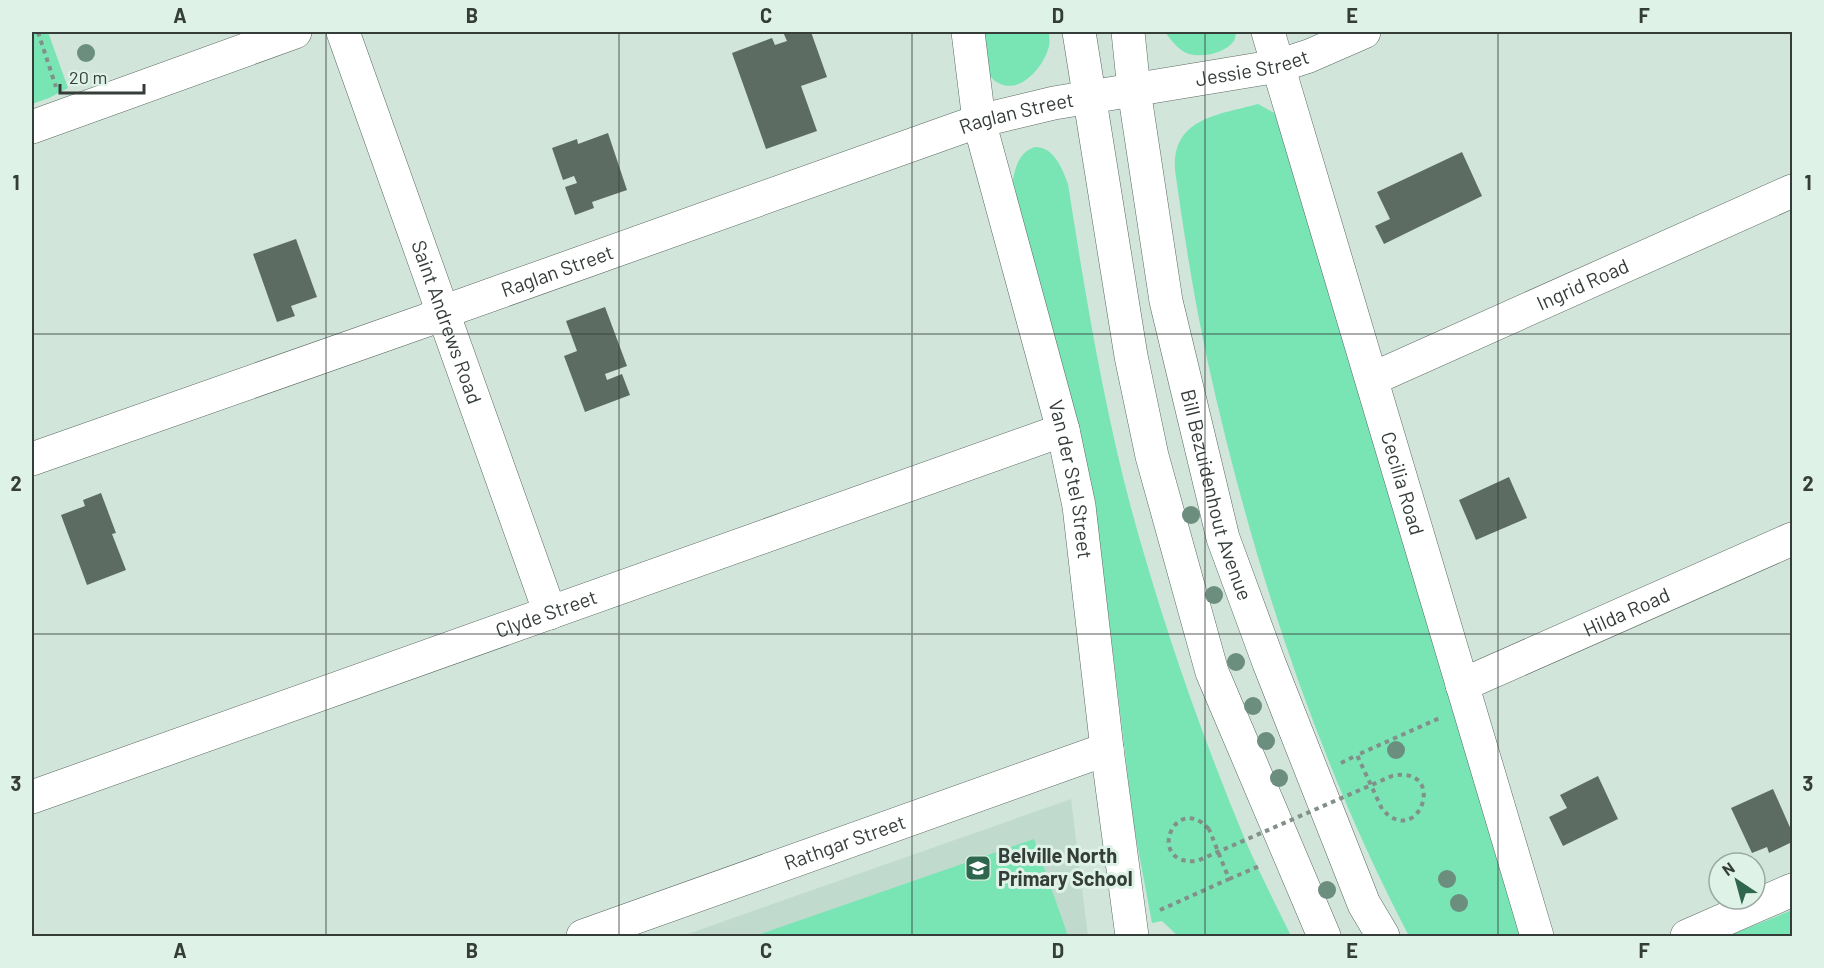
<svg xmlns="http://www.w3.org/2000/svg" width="1824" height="968" viewBox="0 0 1824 968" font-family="Barlow,sans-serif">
	<rect width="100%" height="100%" fill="#d2e5db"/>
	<polygon fill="#c0dbcd" points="1071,799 1088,936 682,936"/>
	<g fill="#79e4b4">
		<polygon points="32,32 48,32 68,88 49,98 32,104"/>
		<path d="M983,32h66c0,4 1,9 0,14 -4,18 -25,45 -46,39 -7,-2 -14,-8 -16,-16 -3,-11 -3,-26 -4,-37z"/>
		<path d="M1165,32h71c0,1 -1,7 -2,9 -9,12 -31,17 -45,13 -10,-3 -18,-14 -24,-22z"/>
		<path d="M1258,104l18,10 246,822h-113c-94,-180 -157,-375 -201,-573 -14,-64 -24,-128 -33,-193 -3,-52 43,-55 83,-66z"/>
		<path d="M1035,147c19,0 27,21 33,37 17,109 35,218 63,324 31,114 70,226 115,334 14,32 30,63 45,94h-113l-16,-15 -10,2 -18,-96 -37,-307 -85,-336c3,-15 6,-32 23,-37z"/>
		<polygon points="1034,839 1068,936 755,936"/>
		<polygon points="1792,910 1792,936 1728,936"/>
	</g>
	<g fill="#5c6c63">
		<polygon points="783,32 811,32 827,77 801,86 817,131 766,149 732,53 772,38 775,45 787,41"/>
		<polygon points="608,133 627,190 592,202 594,208 575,215 565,187 577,183 574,176 563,180 552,148 577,139 578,144"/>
		<polygon points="1462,152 1482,196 1384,244 1375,226 1390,219 1377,192"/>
		<polygon points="296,239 317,297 291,306 295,316 277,322 253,254"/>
		<polygon points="605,307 627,366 605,374 607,380 622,374 630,395 585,412 564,356 577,351 566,321"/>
		<polygon points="1509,477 1527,518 1476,540 1459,500"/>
		<polygon points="101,493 116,533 112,534 126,570 87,585 61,515 85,506 83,500"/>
		<polygon points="1598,776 1618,819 1563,846 1549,817 1567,808 1560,795"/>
		<polygon points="1773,789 1792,832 1792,842 1769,853 1767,847 1752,853 1731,808"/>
	</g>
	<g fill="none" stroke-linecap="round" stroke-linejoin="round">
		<g stroke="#596961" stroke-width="34">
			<g id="minor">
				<path id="s1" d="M343,32l207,581"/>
				<path id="s2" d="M968,32l11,89 84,309 16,76 28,243 25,187"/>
				<path id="s3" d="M1268,32l269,904"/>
				<polyline points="32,127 295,32"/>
				<path id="s4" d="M1372,379l420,-188"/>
				<path id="s5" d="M32,459l395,-139 16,-8 536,-191 75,-18 224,-37 31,-10 55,-24"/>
				<path id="s6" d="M1462,685l330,-146"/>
				<path id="s7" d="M32,797l1031,-367"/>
				<path id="s8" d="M583,936l524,-187"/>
				<polyline points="1687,936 1792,890"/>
			</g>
		</g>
		<g stroke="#596961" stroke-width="34">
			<g id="major">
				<polyline points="1079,32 1131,356 1152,456 1212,672 1324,936"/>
				<path id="s9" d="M1128,32l6,58 32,211 57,237 46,125 95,241 19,32"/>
			</g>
		</g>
		<g stroke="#839089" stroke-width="4" stroke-dasharray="4.5 4.5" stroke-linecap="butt">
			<polyline points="38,32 56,87"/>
			<polyline points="1341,763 1357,755"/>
			<polyline points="1382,809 1357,755 1442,717"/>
			<polyline points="1229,879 1262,865"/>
			<polyline points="1160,910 1229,879 1209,829"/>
		</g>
		<use href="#minor" stroke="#fff" stroke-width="33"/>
		<use href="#major" stroke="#fff" stroke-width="33"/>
		<path stroke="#839089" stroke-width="4" stroke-dasharray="4.5 4.5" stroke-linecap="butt" d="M1209,829c-35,-38 -64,37 -12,32l195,-85c57,-12 27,75 -10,33"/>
	</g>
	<g fill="#6b8e7e">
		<circle cx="86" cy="53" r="9"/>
		<circle cx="1191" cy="515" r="9"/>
		<circle cx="1214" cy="595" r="9"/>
		<circle cx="1236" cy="662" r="9"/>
		<circle cx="1253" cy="706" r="9"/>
		<circle cx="1266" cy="741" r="9"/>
		<circle cx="1396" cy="750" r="9"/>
		<circle cx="1279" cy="778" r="9"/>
		<circle cx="1447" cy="879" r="9"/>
		<circle cx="1327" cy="890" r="9"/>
		<circle cx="1459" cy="903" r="9"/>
	</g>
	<path fill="none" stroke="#353d39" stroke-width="1.5" stroke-opacity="0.55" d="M326,32v904M619,32v904M912,32v904M1205,32v904M1498,32v904M32,334h1760M32,634h1760"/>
	<defs>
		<g id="school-square" transform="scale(1.35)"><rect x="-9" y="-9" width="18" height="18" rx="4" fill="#2e664e" stroke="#dff2e8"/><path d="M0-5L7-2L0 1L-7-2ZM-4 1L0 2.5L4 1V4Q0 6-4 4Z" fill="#fff"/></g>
	</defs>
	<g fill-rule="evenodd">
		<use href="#school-square" x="978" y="868"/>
	</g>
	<g text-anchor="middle" stroke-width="6" stroke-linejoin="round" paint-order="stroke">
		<g font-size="20" fill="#353d39" stroke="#dff2e8">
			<text dy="7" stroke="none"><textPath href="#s5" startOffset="1284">Jessie Street</textPath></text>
			<text dy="7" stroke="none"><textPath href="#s5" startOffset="1044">Raglan Street</textPath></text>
			<text dy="7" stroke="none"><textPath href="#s5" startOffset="558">Raglan Street</textPath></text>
			<text dy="7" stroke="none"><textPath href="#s4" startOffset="231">Ingrid Road</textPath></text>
			<text dy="7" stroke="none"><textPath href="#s1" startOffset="308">Saint Andrews Road</textPath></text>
			<text dy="7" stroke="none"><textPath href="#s2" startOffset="460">Van der Stel Street</textPath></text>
			<text dy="7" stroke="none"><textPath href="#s3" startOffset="471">Cecilia Road</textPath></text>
			<text dy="7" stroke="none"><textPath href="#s9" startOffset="472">Bill Bezuidenhout Avenue</textPath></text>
			<text dy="7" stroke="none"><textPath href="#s6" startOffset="180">Hilda Road</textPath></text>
			<text dy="7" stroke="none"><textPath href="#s7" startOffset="546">Clyde Street</textPath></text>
			<text dy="7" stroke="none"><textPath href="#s8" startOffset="278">Rathgar Street</textPath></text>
		</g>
		<g font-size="20" font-weight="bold" fill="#353d39" stroke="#dff2e8" text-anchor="start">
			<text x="998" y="863">Belville North<tspan x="998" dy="23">Primary School</tspan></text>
		</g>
	</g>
	<rect width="1824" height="968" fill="none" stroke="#dff2e8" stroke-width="66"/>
	<g transform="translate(1737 881) rotate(324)"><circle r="28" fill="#dff2e8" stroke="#9baaa2" stroke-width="1.5"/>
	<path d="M0-4.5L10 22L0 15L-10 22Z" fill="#2e664e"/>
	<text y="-9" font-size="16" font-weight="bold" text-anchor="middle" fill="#353d39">N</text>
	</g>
	<path d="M60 84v9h84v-9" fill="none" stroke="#353d39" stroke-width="3"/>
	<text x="69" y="84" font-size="18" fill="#353d39" stroke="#dff2e8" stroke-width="4.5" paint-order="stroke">20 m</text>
	<rect x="33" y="33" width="1758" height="902" fill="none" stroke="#353d39" stroke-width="2"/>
	<g font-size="20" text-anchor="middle" font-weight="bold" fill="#353d39">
		<text x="180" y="23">A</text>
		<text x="472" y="23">B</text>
		<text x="766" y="23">C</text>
		<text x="1058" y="23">D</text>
		<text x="1352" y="23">E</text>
		<text x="1644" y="23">F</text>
		<text x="16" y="190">1</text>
		<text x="1808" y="190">1</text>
		<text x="16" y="491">2</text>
		<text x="1808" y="491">2</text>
		<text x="16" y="791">3</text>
		<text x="1808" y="791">3</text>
		<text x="180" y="958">A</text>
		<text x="472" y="958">B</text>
		<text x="766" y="958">C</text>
		<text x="1058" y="958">D</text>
		<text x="1352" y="958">E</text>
		<text x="1644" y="958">F</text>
	</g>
</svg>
